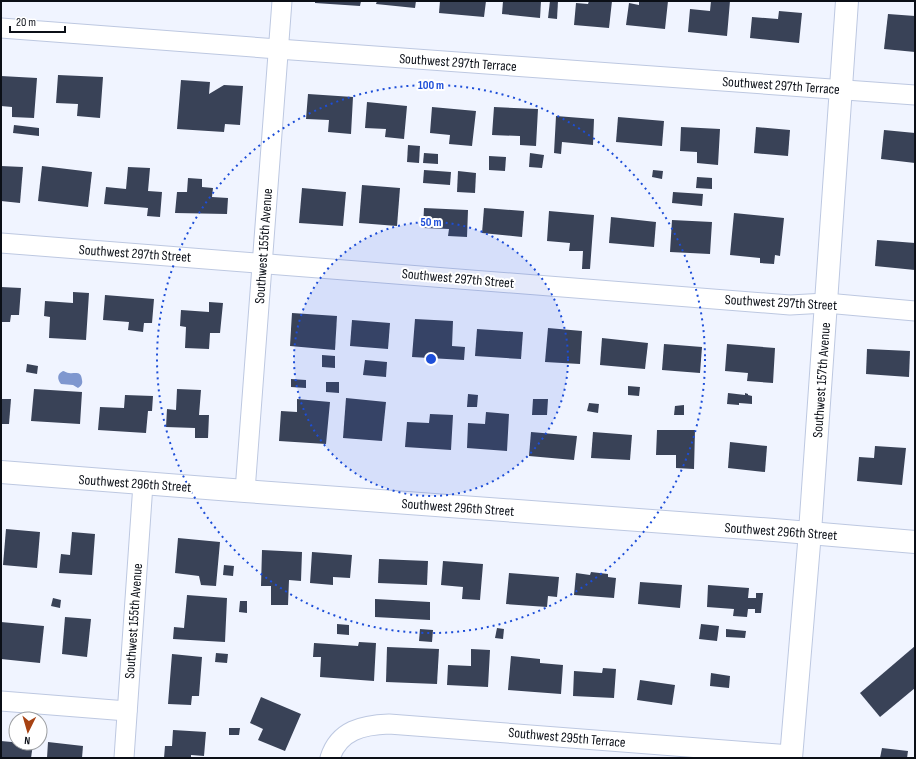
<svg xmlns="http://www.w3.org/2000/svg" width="916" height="759" viewBox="0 0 916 759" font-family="'Sofia Sans Condensed',sans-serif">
	<rect width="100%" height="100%" fill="#f0f4ff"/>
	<path fill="#7f97cf" d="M63,371c1,0 4,2 6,2 6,1 12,-3 13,7 1,4 -1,6 -4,8l-5,-3 -12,-1c-4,-5 -4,-10 2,-13z"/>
	<g fill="#394257">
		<polygon points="315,1 361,1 360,6 315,3"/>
		<polygon points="377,1 416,1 415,8 376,4"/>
		<polygon points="440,1 486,1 484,17 439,13"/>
		<polygon points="503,1 541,1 540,18 502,14"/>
		<polygon points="550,1 558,1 557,19 548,18"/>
		<polygon points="589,1 612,1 609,28 574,25 576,3 588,4"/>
		<polygon points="639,1 668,1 665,29 626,25 629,3 639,5"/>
		<polygon points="711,1 730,1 727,36 688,32 690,9 710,11"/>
		<polygon points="779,11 802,13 799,43 750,38 752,17 778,19"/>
		<polygon points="888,14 915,16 915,52 884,49"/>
		<polygon points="58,75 103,77 100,118 77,116 78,104 56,103"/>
		<polygon points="1,76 37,78 34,118 12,117 12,107 1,106"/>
		<polygon points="181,80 210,82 209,94 224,85 243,86 240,125 225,124 224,132 177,129"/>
		<polygon points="308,94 353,97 351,134 328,132 329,120 306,119"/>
		<polygon points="367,102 407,106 404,139 385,137 386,129 365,128"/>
		<polygon points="432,107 476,111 472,146 449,144 450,135 430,133"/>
		<polygon points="494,107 538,109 536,146 520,145 520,136 492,135"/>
		<polygon points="556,116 594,119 593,145 562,142 561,154 554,153"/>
		<polygon points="618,117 664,121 662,146 616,142"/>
		<polygon points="14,125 39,128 39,136 13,133"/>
		<polygon points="681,127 720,129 718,165 697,163 697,152 680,151"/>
		<polygon points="756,127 790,130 788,156 754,153"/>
		<polygon points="884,130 915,133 915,163 881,159"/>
		<polygon points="408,145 420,146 419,163 407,162"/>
		<polygon points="424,153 438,154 438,164 423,163"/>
		<polygon points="530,153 544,155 542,168 529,167"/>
		<polygon points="489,156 506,157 505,171 489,170"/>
		<polygon points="1,166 23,167 20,203 1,201"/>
		<polygon points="42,166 92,172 88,207 38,201"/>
		<polygon points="128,167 150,168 148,191 162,192 160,217 147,216 148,208 104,204 106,187 126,189"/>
		<polygon points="424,170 451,172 450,185 423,183"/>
		<polygon points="653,170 663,171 662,179 652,177"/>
		<polygon points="458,171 476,173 475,193 457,192"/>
		<polygon points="697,177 712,178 712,189 696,188"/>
		<polygon points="188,178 202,179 202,187 213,188 212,197 228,198 227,214 175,213 177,192 187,192"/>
		<polygon points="362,185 400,188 397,226 359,223"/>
		<polygon points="302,188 346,192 343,226 299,223"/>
		<polygon points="673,192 703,194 702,206 672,203"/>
		<polygon points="424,208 468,210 467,237 448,236 449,229 423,228"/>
		<polygon points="484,208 524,211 522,237 482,233"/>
		<polygon points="549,211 594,215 590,269 582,269 583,251 569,251 570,243 547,241"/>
		<polygon points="734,213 784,218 780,256 775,255 774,264 760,263 760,258 730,255"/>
		<polygon points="611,217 656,222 654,247 609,243"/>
		<polygon points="672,220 712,222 710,254 670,252"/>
		<polygon points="877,240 915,243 915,270 875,266"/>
		<polygon points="1,287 21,288 19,315 11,315 10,322 1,322"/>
		<polygon points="73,292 89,293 86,340 49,338 50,317 44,316 45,301 73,303"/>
		<polygon points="105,295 154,299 152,323 144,323 143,332 128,330 129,322 103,320"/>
		<polygon points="209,302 223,303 220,333 210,333 209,349 185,348 186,327 180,326 181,310 209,312"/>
		<polygon points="292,313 337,316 335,350 290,346"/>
		<polygon points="415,319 453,321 452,346 465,347 464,360 412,357"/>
		<polygon points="352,320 390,323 388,349 350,346"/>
		<polygon points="548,328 582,331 580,364 545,362"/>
		<polygon points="477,329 523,332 521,359 475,356"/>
		<polygon points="602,338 648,343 645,369 600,365"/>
		<polygon points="664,344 702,347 700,373 662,370"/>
		<polygon points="727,344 775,348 773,383 747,381 748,373 725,371"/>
		<polygon points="867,349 910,351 909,377 866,374"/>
		<polygon points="322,355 335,356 335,368 322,367"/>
		<polygon points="365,360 387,362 386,377 363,375"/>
		<polygon points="27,364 38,366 37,374 26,372"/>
		<polygon points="291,379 306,380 306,388 291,387"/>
		<polygon points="326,382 339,382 339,393 326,392"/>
		<polygon points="628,386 640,387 639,396 628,395"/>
		<polygon points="34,389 82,392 80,424 31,421"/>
		<polygon points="177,389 201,390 199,415 209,415 208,438 195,438 195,428 166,427 167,409 176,410"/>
		<polygon points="728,393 745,395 745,393 748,394 748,395 752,396 752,404 739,403 739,405 727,404"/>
		<polygon points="468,394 478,395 477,407 467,407"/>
		<polygon points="125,395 153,396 152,411 148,411 146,433 98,430 100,407 124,408"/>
		<polygon points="346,398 386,402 382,441 343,438"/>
		<polygon points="1,399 11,399 9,424 1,424"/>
		<polygon points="297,399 330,402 326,444 279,441 281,411 297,412"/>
		<polygon points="533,399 548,399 547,415 532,415"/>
		<polygon points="589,403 599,404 598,413 587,411"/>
		<polygon points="684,405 684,415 674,415 675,406"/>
		<polygon points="486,412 509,414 507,451 467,448 468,423 485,424"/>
		<polygon points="430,414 453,415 451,450 405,447 407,422 429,423"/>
		<polygon points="657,430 695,430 694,469 676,468 676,455 656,455"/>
		<polygon points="531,432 577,436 574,460 529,456"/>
		<polygon points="593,432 632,435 630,460 591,458"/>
		<polygon points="730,442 767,446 765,472 728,468"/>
		<polygon points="875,446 906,448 902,485 857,481 859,457 874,458"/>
		<polygon points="6,529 40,532 37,568 3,565"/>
		<polygon points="72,532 95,534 92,575 59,573 61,554 70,555"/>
		<polygon points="178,538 220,542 216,586 201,585 199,576 175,573"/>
		<polygon points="262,550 302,552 301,581 289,580 288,605 271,605 271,586 261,586"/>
		<polygon points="312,552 352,555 350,578 333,577 333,585 310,583"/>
		<polygon points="379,559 428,561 427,585 378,583"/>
		<polygon points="443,561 483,564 480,600 462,599 463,587 441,585"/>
		<polygon points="224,565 234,566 233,576 223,575"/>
		<polygon points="591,572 608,574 608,577 616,578 614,598 574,595 576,573 590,575"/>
		<polygon points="509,573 559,577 557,597 548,596 547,607 506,604"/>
		<polygon points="640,582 682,585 680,608 638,604"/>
		<polygon points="708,585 749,588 748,598 756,598 756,593 763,593 761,613 755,613 755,609 748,609 747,617 733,616 734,609 707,607"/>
		<polygon points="187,595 227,598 225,642 173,639 174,627 184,628"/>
		<polygon points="53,598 61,600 60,608 51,606"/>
		<polygon points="375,599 430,602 430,620 375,617"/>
		<polygon points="240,601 247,601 247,613 239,612"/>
		<polygon points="65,617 91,619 87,657 62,654"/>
		<polygon points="1,622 44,626 40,663 1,659"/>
		<polygon points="337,624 349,625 349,635 337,634"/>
		<polygon points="701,624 719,626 717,641 699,639"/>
		<polygon points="497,628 504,629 503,639 495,638"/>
		<polygon points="420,629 433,630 432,642 419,641"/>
		<polygon points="726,629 746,631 745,638 726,637"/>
		<polygon points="359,642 376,643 374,681 320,677 321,657 313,657 314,643 358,646"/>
		<polygon points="915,646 915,688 880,717 860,693"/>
		<polygon points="387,647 439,649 437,684 386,682"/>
		<polygon points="471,649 490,650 488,687 447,685 448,665 471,666"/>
		<polygon points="216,653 228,654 227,663 215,662"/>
		<polygon points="172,654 202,657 199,696 192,696 191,705 168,704"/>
		<polygon points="511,656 540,659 540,663 563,665 561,694 508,690"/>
		<polygon points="603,668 616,669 614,698 573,696 574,671 602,673"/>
		<polygon points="711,673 730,676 729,688 710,686"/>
		<polygon points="640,680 675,685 672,705 637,700"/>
		<polygon points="261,697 301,714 285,751 258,740 263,729 250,723"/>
		<polygon points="229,728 240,728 239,735 229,735"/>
		<polygon points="173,730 206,732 204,756 191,755 191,758 164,758 165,746 172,746"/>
		<polygon points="1,741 33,744 31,758 1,758"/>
		<polygon points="48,742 83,746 82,758 47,758"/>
		<polygon points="882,748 908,751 907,758 880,758"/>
	</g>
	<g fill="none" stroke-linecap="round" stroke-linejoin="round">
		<g stroke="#bdc8e1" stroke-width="21">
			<g id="minor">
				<polyline points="1,28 278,49 915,95"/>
				<polyline points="1,243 790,305 826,303 915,311"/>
				<polyline points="245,491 282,1"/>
				<polyline points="1,701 127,711"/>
				<polyline points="124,758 143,484"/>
				<path d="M330,758c9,-28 33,-33 59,-34l402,31"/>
			</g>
		</g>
		<g stroke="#bdc8e1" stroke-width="24">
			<g id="tertiary">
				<polyline points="1,472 245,491 774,530 915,542"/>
				<polyline points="791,758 810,532 847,1"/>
			</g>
		</g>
		<use href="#minor" stroke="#fff" stroke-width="19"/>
		<use href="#tertiary" stroke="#fff" stroke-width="22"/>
	</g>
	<circle cx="431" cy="359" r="137" fill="#1d4ed8" fill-opacity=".12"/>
	<g fill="none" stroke="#1d4ed8" stroke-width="2" stroke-dasharray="2 4">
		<circle cx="431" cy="359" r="137"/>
		<circle cx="431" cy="359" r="274"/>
	</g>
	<g text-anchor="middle" stroke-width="4" stroke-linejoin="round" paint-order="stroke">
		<g font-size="14" fill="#0b0f17" stroke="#fff">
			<text transform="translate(458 62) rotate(4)" y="5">Southwest 297th Terrace</text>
			<text transform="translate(781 85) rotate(4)" y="5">Southwest 297th Terrace</text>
			<text transform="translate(263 246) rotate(-86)" y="5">Southwest 155th Avenue</text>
			<text transform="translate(135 253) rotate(4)" y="5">Southwest 297th Street</text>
			<text transform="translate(458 278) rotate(5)" y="5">Southwest 297th Street</text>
			<text transform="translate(781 302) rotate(3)" y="5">Southwest 297th Street</text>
			<text transform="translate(821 380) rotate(-86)" y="5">Southwest 157th Avenue</text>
			<text transform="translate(135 483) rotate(4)" y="5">Southwest 296th Street</text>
			<text transform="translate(458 507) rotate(4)" y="5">Southwest 296th Street</text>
			<text transform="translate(781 531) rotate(4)" y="5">Southwest 296th Street</text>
			<text transform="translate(133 621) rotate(-86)" y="5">Southwest 155th Avenue</text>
			<text transform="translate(567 737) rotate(5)" y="5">Southwest 295th Terrace</text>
		</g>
	</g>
	<circle cx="431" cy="359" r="6" fill="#1d4ed8" stroke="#fff" stroke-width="2"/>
	<g font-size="12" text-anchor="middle" font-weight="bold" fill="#1d4ed8" stroke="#fff" stroke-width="4" stroke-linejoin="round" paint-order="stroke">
		<text x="431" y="89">100 m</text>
		<text x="431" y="226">50 m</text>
	</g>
	<rect width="916" height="759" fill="none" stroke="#0b0f17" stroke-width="4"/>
	<g transform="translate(28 731) rotate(185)"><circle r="19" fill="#ffffff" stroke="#9d9fa2"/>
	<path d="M0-3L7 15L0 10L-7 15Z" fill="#a74212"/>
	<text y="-6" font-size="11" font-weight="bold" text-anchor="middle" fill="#0b0f17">N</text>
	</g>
	<path d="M10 26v6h55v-6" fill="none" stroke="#0b0f17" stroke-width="2"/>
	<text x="16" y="26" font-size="12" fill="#0b0f17" stroke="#ffffff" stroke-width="3" paint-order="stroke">20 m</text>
</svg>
